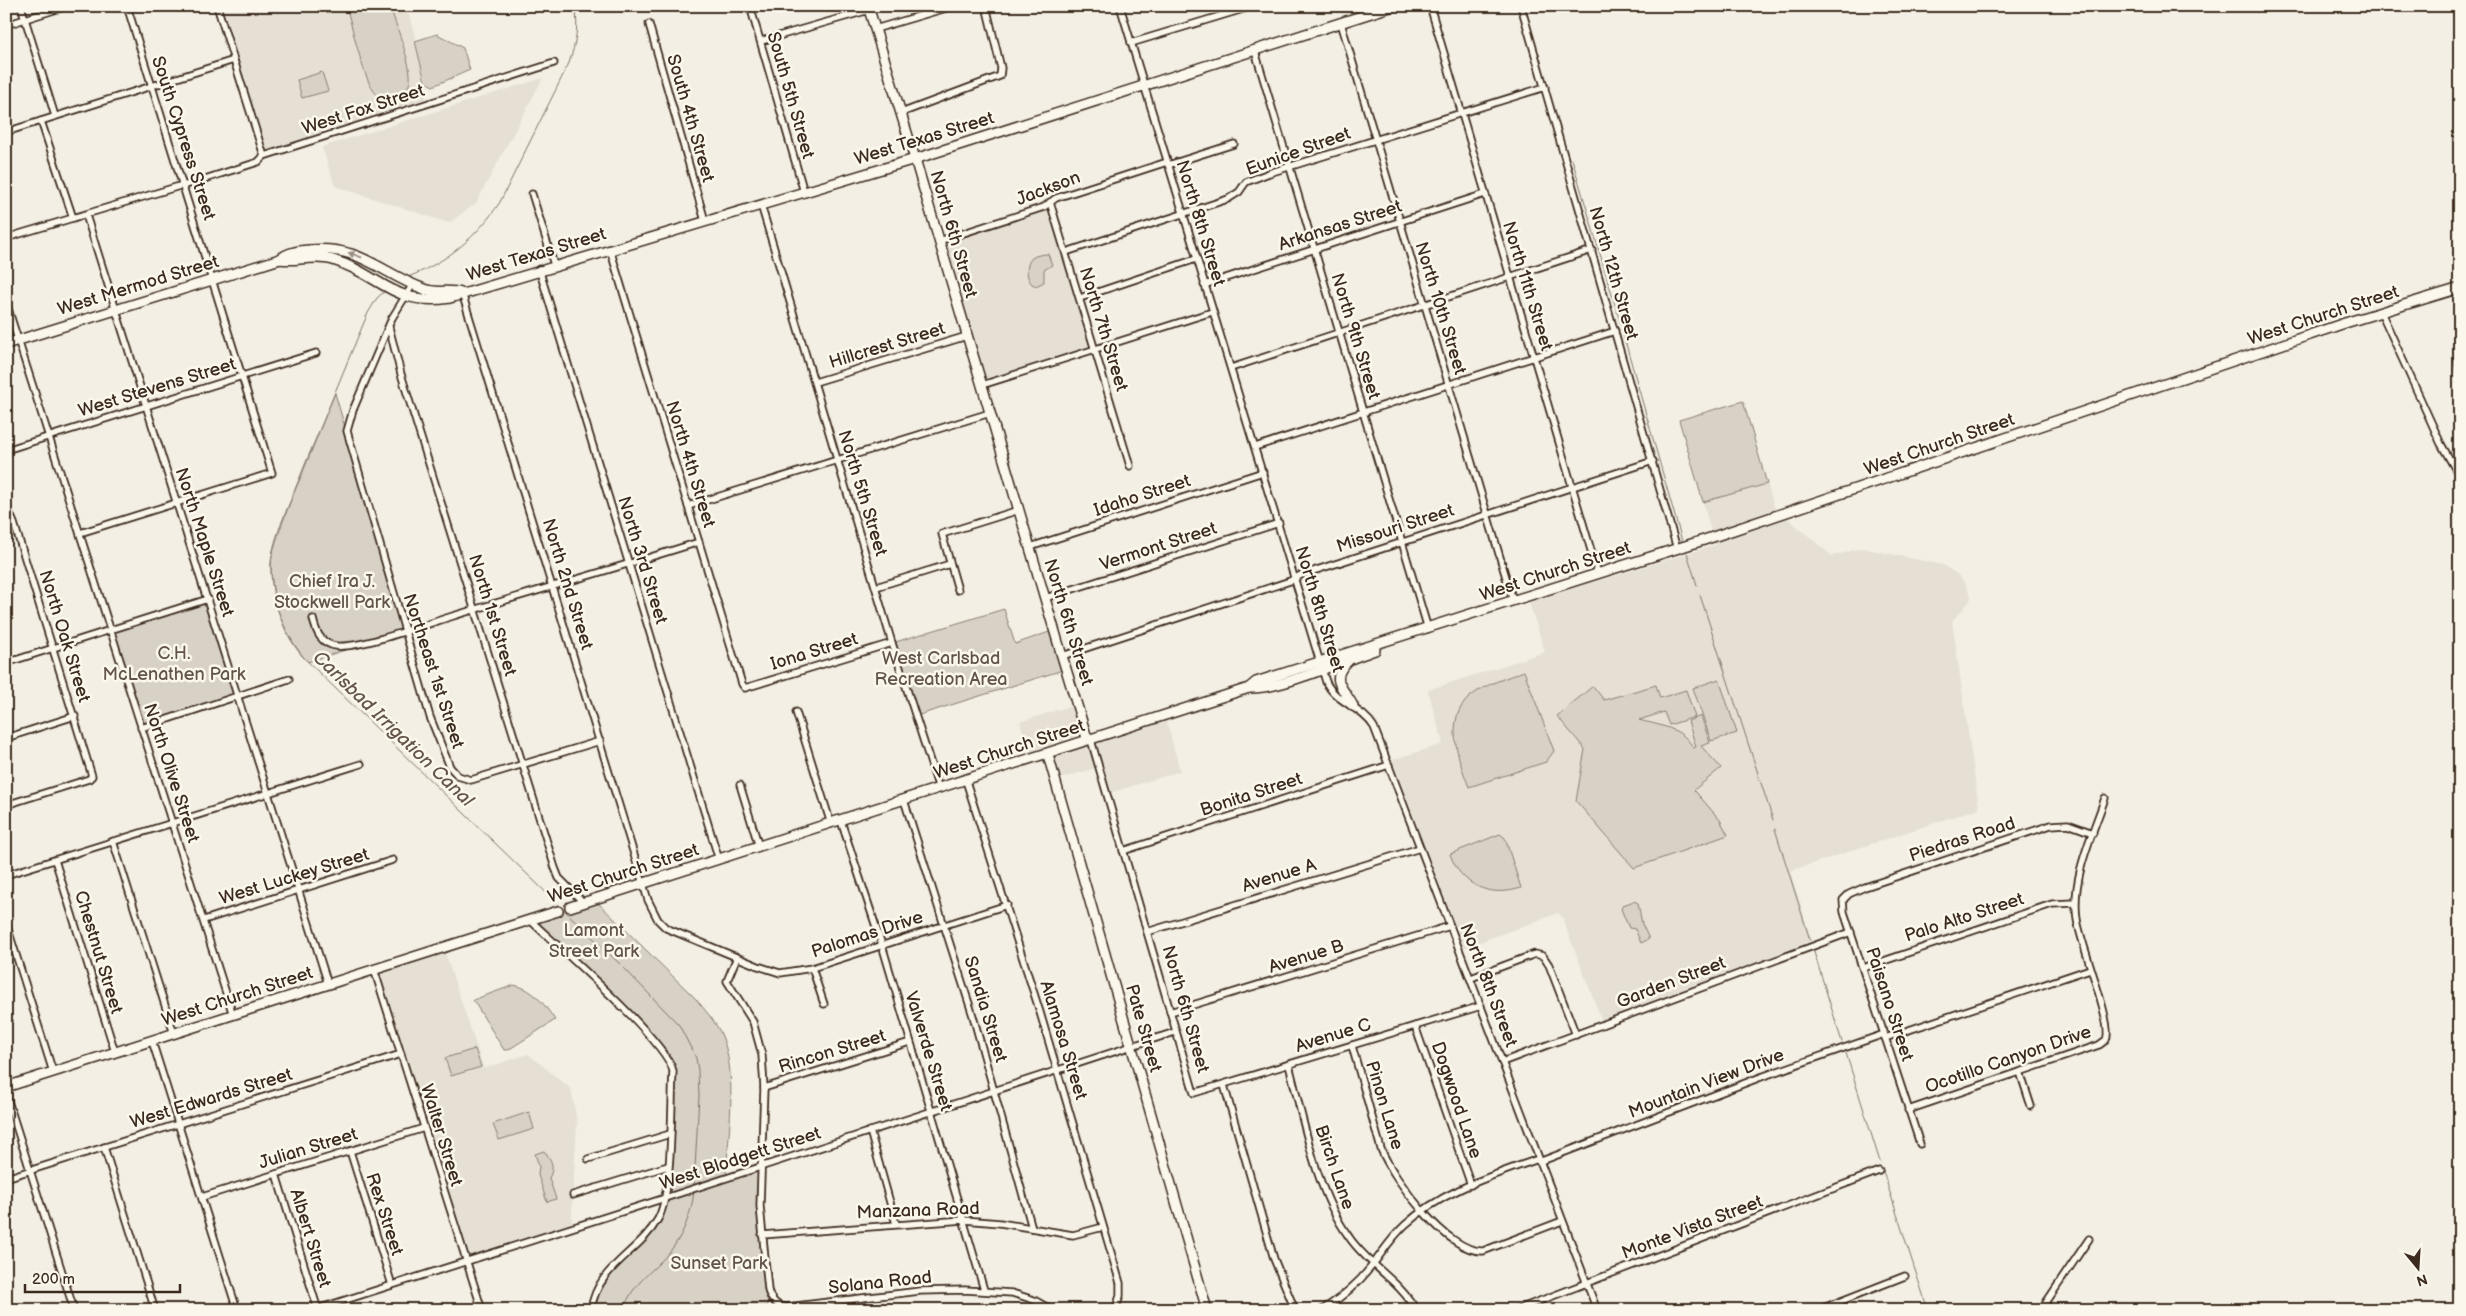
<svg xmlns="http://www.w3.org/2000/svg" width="2466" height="1316" viewBox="0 0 2466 1316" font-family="'Balsamiq Sans',sans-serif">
	<rect width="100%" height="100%" fill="#f3efe4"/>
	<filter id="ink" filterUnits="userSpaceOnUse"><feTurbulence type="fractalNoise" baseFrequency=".02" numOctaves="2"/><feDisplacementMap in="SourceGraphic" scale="10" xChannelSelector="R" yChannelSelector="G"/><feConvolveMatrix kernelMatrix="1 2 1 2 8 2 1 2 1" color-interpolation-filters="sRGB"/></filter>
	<g filter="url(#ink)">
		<g fill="#e5dfd4">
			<polygon points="217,6 406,6 415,36 427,104 264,156"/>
			<polygon points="543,78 476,203 449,223 335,186 322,147"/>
			<polygon points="1050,202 1095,350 982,385 939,241 1044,207"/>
			<polygon points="1743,401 1774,507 1832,556 1862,548 1943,565 1958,575 1966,585 1971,597 1969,602 1952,621 1979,808 1790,871 1812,941 1602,1021 1562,917 1558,913 1464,948 1392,760 1443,744 1428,690 1545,652 1529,602 1715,545 1680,420"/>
			<polygon points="1077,704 1091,740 1165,716 1180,771 1107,794 1099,767 1056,780 1048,755 1032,760 1020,722"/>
			<polygon points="443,947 484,1069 528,1054 571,1089 577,1122 571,1228 466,1261 374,969"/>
		</g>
		<g fill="#d8d1c6" stroke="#8a7e72">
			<path d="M346,6h44c5,17 22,59 20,74 -2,18 -26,26 -37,10 -10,-14 -21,-64 -27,-84z"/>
			<polygon points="437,34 463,48 470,70 433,86 425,82 415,41"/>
			<polygon points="322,72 328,91 302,98 297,80"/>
			<path d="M1048,254l4,11 -8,5v12l-8,4 -4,-2c-6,-5 -7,-20 0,-26 4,-3 11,-4 16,-4z"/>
			<path d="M335,393l69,238 -96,31c-25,-24 -37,-64 -37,-98 1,-13 7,-28 11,-40 16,-45 35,-88 53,-131z"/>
			<polygon points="1743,401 1767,484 1703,502 1679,420"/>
			<polygon points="208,599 238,696 141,728 110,630"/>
			<polygon points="1004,609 1015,644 1055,630 1066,669 916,716 892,643"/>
			<path d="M1524,671l30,80 -8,11 -77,25c-11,-28 -26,-69 2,-91 14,-12 36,-18 53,-25z"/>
			<polygon points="1719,679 1737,733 1711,741 1693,688"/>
			<path d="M1656,685l4,13 26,-8 9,27 -26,8 -5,-13 -25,8c19,5 45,8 54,28l3,-1 -8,-26 13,-5 9,27 -9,3 20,22 -27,22 26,30 8,15 -94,33 -58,-67 9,-52 -28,-33 36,-30 11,14z"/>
			<path d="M1500,834l5,4 16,50c-31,10 -60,-2 -71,-34z"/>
			<path d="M594,899l101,99c10,12 21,24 27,38 16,40 6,99 4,141l35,-10 -1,39 9,88 -3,16h-175l6,-20 57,-65 11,-27 8,-127 -13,-25 -130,-126z"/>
			<polygon points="1634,901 1638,903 1642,924 1649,939 1641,943 1635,929 1629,928 1621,909 1623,905"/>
			<path d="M514,985c20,4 30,19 41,35l-47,30h-4l-31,-50z"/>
			<polygon points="475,1049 481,1067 451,1076 445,1058"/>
			<polygon points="529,1112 534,1129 499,1140 493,1124"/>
			<path d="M544,1151c8,9 11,16 5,27l7,21 -9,3 -9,-27 1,-9 -4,-12z"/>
		</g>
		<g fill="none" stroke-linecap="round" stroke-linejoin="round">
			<g stroke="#817468" stroke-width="1">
				<polyline points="1572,159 1621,325"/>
				<path d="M408,277c39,-15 69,-40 92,-75l69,-139c7,-20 10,-36 6,-57"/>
				<path d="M385,291l-8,7 -9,15c-23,53 -44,107 -66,161 -10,24 -30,65 -31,90 -1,34 12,67 33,94l319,309 56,58 17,33 2,12 1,26 -5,91"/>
				<polyline points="1622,330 1682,541"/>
				<polyline points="1687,553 1697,585"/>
				<polyline points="1700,595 1773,820"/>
				<polyline points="1775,829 1810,940"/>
				<polyline points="1813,949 1842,1042"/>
				<polyline points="1846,1053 1880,1162"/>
				<polyline points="1883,1171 1928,1310"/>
				<path d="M624,1310c7,-28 34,-41 50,-64 11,-15 18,-36 20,-55"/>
			</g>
			<g stroke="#3b2a1e" stroke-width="9">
				<g id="street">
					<polyline points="21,6 55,116"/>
					<polyline points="217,6 264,156"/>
					<polyline points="750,6 804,192"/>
					<path d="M1120,6l206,676c10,21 36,25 48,45l223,583"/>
					<polyline points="1430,6 1598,574"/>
					<polyline points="1521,6 1677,549"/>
					<polyline points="1341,23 1513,601"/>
					<polyline points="649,24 705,221"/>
					<polyline points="6,25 67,6"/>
					<polyline points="875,29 953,6"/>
					<polyline points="761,41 869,10"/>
					<polyline points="1131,43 1253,6"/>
					<polyline points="1255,51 1428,629"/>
					<polyline points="901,113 1000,76 1001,68 986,6"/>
					<polyline points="41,121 73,218"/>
					<polyline points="6,132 234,60"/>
					<polyline points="1168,165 1234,144"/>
					<polyline points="183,186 258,162 264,156 554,63"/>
					<polyline points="532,194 554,265"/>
					<polyline points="1050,202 1130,466"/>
					<polyline points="761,205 892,643 939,789"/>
					<polyline points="86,215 328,984"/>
					<polyline points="6,238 183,185"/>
					<polyline points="939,241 1044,207 1056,198 1167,162"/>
					<polyline points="610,249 742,684 745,688 892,643"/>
					<polyline points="1066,252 1228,199 1239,192 1246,182 1269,173 1545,87"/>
					<polyline points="539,269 719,860"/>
					<polyline points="413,284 392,318 353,410 347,431 430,717 450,767 458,776 471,780 600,741"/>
					<polyline points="1204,285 1485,194"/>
					<polyline points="462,293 648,900 658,920 666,928 758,966 780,973 812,968 1007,905"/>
					<polyline points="1080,298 1196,259"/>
					<polyline points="6,302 233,1015"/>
					<polyline points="2381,312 2441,444 2460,477"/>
					<polyline points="389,327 401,374 555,868 559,878 584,903"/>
					<polyline points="2458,360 2460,372"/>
					<polyline points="1231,368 1592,250"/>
					<polyline points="815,382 967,336"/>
					<polyline points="982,385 1212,312"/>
					<polyline points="1255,447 1615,331"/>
					<polyline points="6,450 316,353"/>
					<polyline points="6,505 14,523 92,776 89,779 6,805"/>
					<polyline points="688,506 990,413"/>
					<polyline points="80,533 272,473 127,6"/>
					<polyline points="1030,547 1263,472"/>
					<polyline points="876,587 950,564"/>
					<polyline points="958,590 942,534 1019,510"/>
					<polyline points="1045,598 1279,523"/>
					<path d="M313,619c3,13 8,25 23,27 23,3 91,-22 117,-30 82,-25 164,-48 246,-74"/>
					<polyline points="1062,656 1290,581 1301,575 1653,461"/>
					<polyline points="6,663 208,599"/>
					<polyline points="796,712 831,824"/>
					<polyline points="141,728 289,679"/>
					<polyline points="6,738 75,716"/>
					<polyline points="1091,740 1194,1093 1481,1006"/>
					<polyline points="966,781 1039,1009 1120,1283 1120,1296 1115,1310"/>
					<polyline points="740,785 759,847"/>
					<polyline points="904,800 973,1016 1032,1228"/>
					<polyline points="841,821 882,945 984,1290"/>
					<polyline points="113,841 174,1034"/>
					<polyline points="1123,851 1389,765"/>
					<polyline points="55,860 115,1052"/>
					<polyline points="6,875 361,764"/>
					<polyline points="204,920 393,860"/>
					<path d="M530,920c28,27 136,120 143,151 -2,34 0,121 -15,148 -19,34 -61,47 -67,91"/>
					<polyline points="6,923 53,1072"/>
					<polyline points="1147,932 1420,848"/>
					<path d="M737,957l-10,24 26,41 9,33 2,33 -4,118 8,84c2,9 9,17 19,17l133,-16 45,-1 47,3 22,7 18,10"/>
					<polyline points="812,968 824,1004"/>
					<polyline points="1863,968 2052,904 2075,903"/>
					<polyline points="374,969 482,1310"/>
					<polyline points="1471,978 1535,954 1543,956 1549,965 1576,1035"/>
					<polyline points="1170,1012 1450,926"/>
					<polyline points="1415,1026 1471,1185"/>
					<polyline points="1885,1038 2090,969"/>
					<polyline points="152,1041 237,1310"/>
					<path d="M1352,1046l29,103c12,30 67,104 102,102l79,-30"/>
					<polyline points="1502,1062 1851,932"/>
					<path d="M1289,1065c15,56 26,125 60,172 19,28 50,43 67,73"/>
					<polyline points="2020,1072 2031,1106"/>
					<polyline points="1224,1085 1274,1259 1295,1310"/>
					<polyline points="764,1088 910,1042"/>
					<polyline points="6,1094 74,1310"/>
					<path d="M1908,1110l191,-65 7,-5c8,-15 -26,-97 -29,-121 -6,-41 15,-83 28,-121"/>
					<polyline points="870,1131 896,1224"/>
					<polyline points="1920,1144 1844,912 1843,900 1849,894 1865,887 2051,825 2068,824 2093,833"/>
					<polyline points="104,1147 155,1310"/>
					<polyline points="350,1151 392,1285"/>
					<polyline points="588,1159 670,1134"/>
					<polyline points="1539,1162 1761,1077 1884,1034"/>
					<polyline points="276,1174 318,1310"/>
					<polyline points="6,1178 401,1054"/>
					<polyline points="573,1195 668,1166"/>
					<polyline points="202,1197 424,1128"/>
					<polyline points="762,1235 964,1220 1000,1223 1073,1235 1103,1227"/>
					<polyline points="314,1310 665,1198 1175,1032"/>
					<path d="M1322,1310c19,-12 35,-25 49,-43 11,-14 20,-29 34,-42 37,-34 86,-49 133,-66"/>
					<polyline points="1516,1310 1879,1171"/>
					<polyline points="1818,1310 1905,1276"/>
					<polyline points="2041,1310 2089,1239"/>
				</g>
			</g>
			<g stroke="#3b2a1e" stroke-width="12">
				<g id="secondary">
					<polyline points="868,6 915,159 1062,656 1086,735 1091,740"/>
					<path d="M280,259c17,3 34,-5 53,1 47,14 60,47 117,38l465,-139 478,-153"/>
					<path d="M6,344l274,-85c8,-7 18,-8 29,-9 52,-5 71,23 115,39 12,5 25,0 37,4"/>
					<path d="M1348,661c-20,19 -4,27 5,45"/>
					<path d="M1249,688c31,2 95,-28 126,-38"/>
					<polyline points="1048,755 1207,1310"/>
					<polyline points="570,907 1249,688 1256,682 1704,540 2345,323 2460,288"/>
					<polyline points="6,1087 558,911"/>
				</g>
			</g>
			<use href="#street" stroke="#fbf7ec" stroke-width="5.5"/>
			<use href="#secondary" stroke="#fbf7ec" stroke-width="9"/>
		</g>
		<defs><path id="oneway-solid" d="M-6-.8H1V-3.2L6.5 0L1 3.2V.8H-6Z" transform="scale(1.25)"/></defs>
		<use fill="#9b9085" href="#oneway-solid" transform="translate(355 255) rotate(-161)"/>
	</g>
	<g text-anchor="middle" stroke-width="5" stroke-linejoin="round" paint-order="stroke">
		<g font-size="18" fill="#3b2a1e" stroke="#fbf7ec">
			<text transform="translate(791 95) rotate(74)" y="6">South 5th Street</text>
			<text transform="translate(363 109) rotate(-18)" y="6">West Fox Street</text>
			<text transform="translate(691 118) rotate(74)" y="6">South 4th Street</text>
			<text transform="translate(184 138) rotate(72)" y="6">South Cypress Street</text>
			<text transform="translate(924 138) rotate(-17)" y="6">West Texas Street</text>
			<text transform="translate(1298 151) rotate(-20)" y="6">Eunice Street</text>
			<text transform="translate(1048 188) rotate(-21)" y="6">Jackson</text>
			<text transform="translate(1201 223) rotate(73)" y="6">North 8th Street</text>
			<text transform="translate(1340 225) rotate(-18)" y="6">Arkansas Street</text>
			<text transform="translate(954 234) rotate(74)" y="6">North 6th Street</text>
			<text transform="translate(536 254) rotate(-17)" y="6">West Texas Street</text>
			<text transform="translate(1614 273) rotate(74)" y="6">North 12th Street</text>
			<text transform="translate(138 285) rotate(-17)" y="6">West Mermod Street</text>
			<text transform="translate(1528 286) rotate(73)" y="6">North 11th Street</text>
			<text transform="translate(1441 308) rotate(73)" y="6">North 10th Street</text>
			<text transform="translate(2323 315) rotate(-18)" y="6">West Church Street</text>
			<text transform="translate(1104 329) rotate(73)" y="6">North 7th Street</text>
			<text transform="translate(1356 336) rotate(73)" y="6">North 9th Street</text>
			<text transform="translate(887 345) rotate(-17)" y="6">Hillcrest Street</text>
			<text transform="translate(157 387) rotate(-17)" y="6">West Stevens Street</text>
			<text transform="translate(1939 444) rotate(-19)" y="6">West Church Street</text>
			<text transform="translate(691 464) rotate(73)" y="6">North 4th Street</text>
			<text transform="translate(863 493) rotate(73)" y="6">North 5th Street</text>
			<text transform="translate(1142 495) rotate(-18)" y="6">Idaho Street</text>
			<text transform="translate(1395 528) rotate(-18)" y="6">Missouri Street</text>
			<text transform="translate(205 542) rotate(72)" y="6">North Maple Street</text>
			<text transform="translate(1158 546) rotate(-18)" y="6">Vermont Street</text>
			<text transform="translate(643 560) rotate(73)" y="6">North 3rd Street</text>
			<text transform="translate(1555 571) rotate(-18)" y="6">West Church Street</text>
			<text transform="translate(568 584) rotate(73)" y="6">North 2nd Street</text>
			<text transform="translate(1320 609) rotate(73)" y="6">North 8th Street</text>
			<text transform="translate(493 615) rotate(73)" y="6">North 1st Street</text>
			<text transform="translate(1069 622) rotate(73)" y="6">North 6th Street</text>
			<text transform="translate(65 636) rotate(73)" y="6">North Oak Street</text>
			<text transform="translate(814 651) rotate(-17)" y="6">Iona Street</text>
			<text transform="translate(434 671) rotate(72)" y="6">Northeast 1st Street</text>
			<text transform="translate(1009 749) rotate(-18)" y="6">West Church Street</text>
			<text transform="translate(172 773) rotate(72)" y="6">North Olive Street</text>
			<text transform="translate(1251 794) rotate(-18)" y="6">Bonita Street</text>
			<text transform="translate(1962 839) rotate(-18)" y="6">Piedras Road</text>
			<text transform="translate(623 873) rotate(-18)" y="6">West Church Street</text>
			<text transform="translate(1279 875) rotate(-17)" y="6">Avenue A</text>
			<text transform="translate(294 876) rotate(-17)" y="6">West Luckey Street</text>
			<text transform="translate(1964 917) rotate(-18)" y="6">Palo Alto Street</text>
			<text transform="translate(867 934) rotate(-18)" y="6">Palomas Drive</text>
			<text transform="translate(99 952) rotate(73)" y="6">Chestnut Street</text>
			<text transform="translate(1306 956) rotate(-17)" y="6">Avenue B</text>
			<text transform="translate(1671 982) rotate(-21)" y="6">Garden Street</text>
			<text transform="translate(1489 985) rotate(69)" y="6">North 8th Street</text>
			<text transform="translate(237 996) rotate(-18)" y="6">West Church Street</text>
			<text transform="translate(1890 1004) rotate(72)" y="6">Paisano Street</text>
			<text transform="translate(986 1009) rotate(73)" y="6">Sandia Street</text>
			<text transform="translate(1186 1009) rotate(74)" y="6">North 6th Street</text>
			<text transform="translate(1144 1028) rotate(74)" y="6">Pate Street</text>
			<text transform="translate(1333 1035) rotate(-17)" y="6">Avenue C</text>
			<text transform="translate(1064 1040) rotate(73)" y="6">Alamosa Street</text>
			<text transform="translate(832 1051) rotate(-17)" y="6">Rincon Street</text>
			<text transform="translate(929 1051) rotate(73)" y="6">Valverde Street</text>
			<text transform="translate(2008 1059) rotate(-19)" y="6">Ocotillo Canyon Drive</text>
			<text transform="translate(1706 1083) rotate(-21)" y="6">Mountain View Drive</text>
			<text transform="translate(211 1098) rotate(-17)" y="6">West Edwards Street</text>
			<text transform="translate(1457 1100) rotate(71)" y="6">Dogwood Lane</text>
			<text transform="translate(1385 1105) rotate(73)" y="6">Pinon Lane</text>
			<text transform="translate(442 1135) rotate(73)" y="6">Walter Street</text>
			<text transform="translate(308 1148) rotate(-17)" y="6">Julian Street</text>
			<text transform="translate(740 1158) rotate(-18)" y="6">West Blodgett Street</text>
			<text transform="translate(1335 1167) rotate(71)" y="6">Birch Lane</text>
			<text transform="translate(918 1210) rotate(-2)" y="6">Manzana Road</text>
			<text transform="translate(385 1214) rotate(72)" y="6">Rex Street</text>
			<text transform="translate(1692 1227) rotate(-21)" y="6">Monte Vista Street</text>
			<text transform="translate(311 1238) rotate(73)" y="6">Albert Street</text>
			<text transform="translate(880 1282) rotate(-6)" y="6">Solana Road</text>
		</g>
		<g font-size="18" fill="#625448" stroke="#fbf7ec">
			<text x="332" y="587">Chief Ira J.<tspan x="332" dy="21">Stockwell Park</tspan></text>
			<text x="174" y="659">C.H.<tspan x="174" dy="21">McLenathen Park</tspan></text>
			<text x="941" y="664">West Carlsbad<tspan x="941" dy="21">Recreation Area</tspan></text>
			<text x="594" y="936">Lamont<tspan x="594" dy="21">Street Park</tspan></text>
			<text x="719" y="1269">Sunset Park</text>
		</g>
		<g font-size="19" font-style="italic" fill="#645549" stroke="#fbf7ec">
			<text transform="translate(394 728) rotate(44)" y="7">Carlsbad Irrigation Canal</text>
		</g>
	</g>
	<rect width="2466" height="1316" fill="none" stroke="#fbf7ec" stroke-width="25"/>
	<rect x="12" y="12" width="2441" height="1291" fill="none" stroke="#3b2a1e" stroke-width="2" filter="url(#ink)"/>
	<g transform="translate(2418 1268) rotate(162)" stroke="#fbf7ec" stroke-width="4" paint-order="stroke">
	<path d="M0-4L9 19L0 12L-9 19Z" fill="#3b2a1e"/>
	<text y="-8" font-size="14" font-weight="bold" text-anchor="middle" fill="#3b2a1e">N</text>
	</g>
	<path d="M25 1284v8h155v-8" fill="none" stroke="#3b2a1e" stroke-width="2.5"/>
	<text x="32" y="1284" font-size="15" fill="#3b2a1e" stroke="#fbf7ec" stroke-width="4" paint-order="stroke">200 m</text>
</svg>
